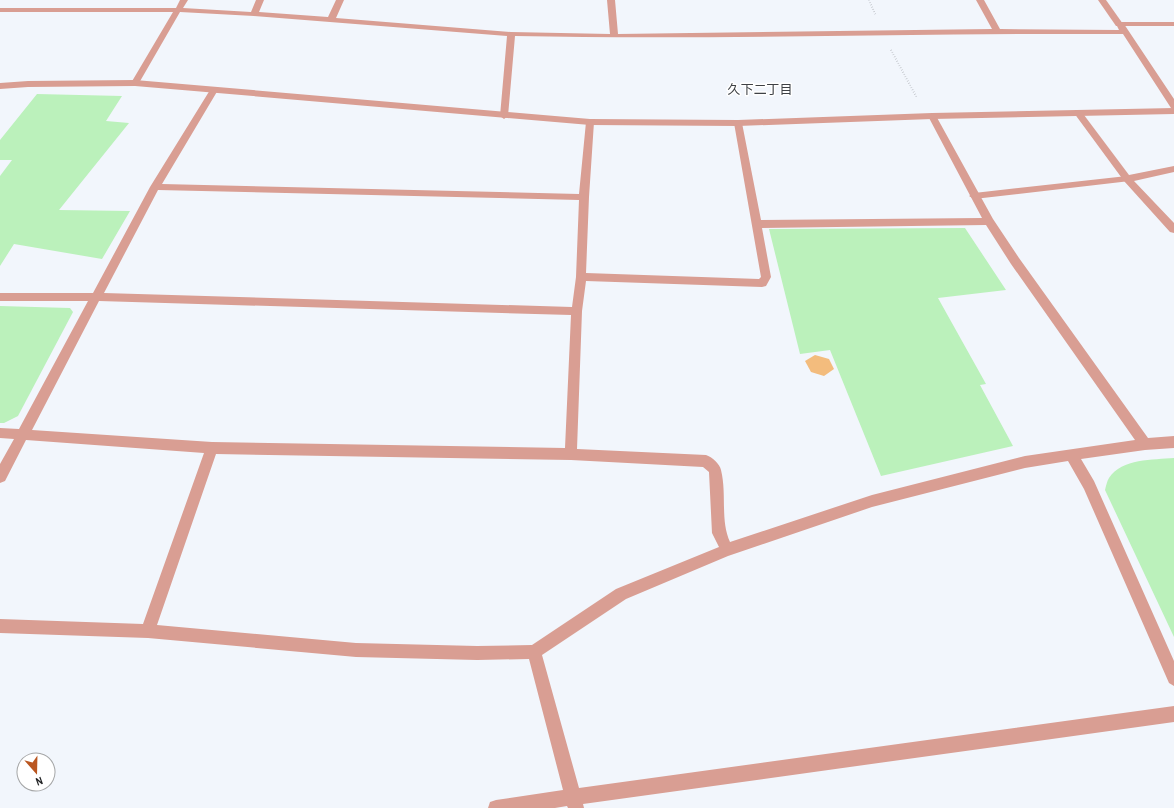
<svg xmlns="http://www.w3.org/2000/svg" width="1174" height="808" viewBox="0 0 1174 808" font-family="'Archivo Narrow','Noto Sans JP',sans-serif">
	<rect width="100%" height="100%" fill="#f2f6fc"/>
	<g fill="#bbf1bb">
		<polygon points="37,94 122,96 106,121 129,123 59,210 130,211 102,259 14,244 0,266 0,176 12,160 0,160 0,140"/>
		<polygon points="965,228 1006,290 938,298 986,384 980,385 1013,446 881,476 830,350 800,354 769,229"/>
		<polygon points="0,306 70,308 73,312 18,416 4,423 0,423"/>
		<path d="M1174,458v179l-69,-147c1,-4 2,-9 4,-12 13,-20 44,-18 65,-20z"/>
	</g>
	<polygon fill="#f3bc7d" points="815,355 829,359 834,369 824,376 811,372 805,361"/>
	<g fill="none" stroke-linecap="round" stroke-linejoin="round">
		<g stroke="#b3b6bb" stroke-width="2" stroke-dasharray="0.5 2" stroke-linecap="butt">
			<polyline points="869,0 876,16"/>
			<polyline points="891,50 917,98"/>
		</g>
		<g fill="#d99e93" fill-rule="evenodd">
			<rect x="1116" y="22" width="58" height="4"/>
			<polygon points="1127,176 1132,179 1130,181 974,199 969,196 974,193"/>
		</g>
		<g fill="#d99e93" fill-rule="evenodd">
			<path d="M180,0h8l-5,8 68,4 5,-12h8l-5,12 69,5 8,-17h8l-8,18 175,14 99,2 -3,-34h8l3,34 374,-5 -16,-29h8l16,29 119,1 -2,-4 1,-2h6l50,75v10l-3,-1 -48,-74c-203,-1 -406,6 -608,2l-7,80 -4,3 -4,-3 7,-80 -253,-20 -74,-4 -41,71 -4,3 -4,-3 42,-71h-173v-4h176z"/>
			<path d="M214,87l4,3 -56,94 417,10 7,-72 4,-3 3,1 1,2 -5,75 -3,76 173,6 2,-2 -27,-154 4,-3 4,3 19,97 221,-2 -54,-102 4,-3 3,1 58,105 26,39 129,180 26,-2v12l-29,2 -64,9 13,22 80,180v25l-5,-3 -85,-194 -16,-28 -43,7 -153,39 -144,49 -102,43 -84,56 37,133 595,-82v16l-591,82 1,4h-16l-1,-2 -12,2h-67l2,-6 6,-2 67,-10 -34,-131 -52,1 -121,-3 -208,-19 -148,-5v-14l143,5 61,-171 -178,-13 -21,41 -5,2v-19l14,-25 -14,-1v-10l19,1 69,-128h-88v-8h93l57,-106 60,-97zM158,190l421,10 -3,77 -4,30 -468,-14zM986,225l25,39 124,176 -110,16 -153,39 -142,47c-10,-22 -3,-48 -9,-72 -1,-6 -9,-13 -15,-15l-129,-6 5,-138 4,-30 176,6 4,-1 5,-9 -9,-49zM99,301l472,14 -6,133 -353,-6 -180,-12zM216,454l355,6 132,7 6,5 3,61 7,14 -103,42 -84,56 -55,1 -121,-3 -199,-18z"/>
			<polygon points="1078,110 1081,111 1129,175 1174,166 1174,172 1134,181 1174,223 1174,233 1170,232 1124,181 1074,113"/>
		</g>
		<g fill="#d99e93" fill-rule="evenodd">
			<polygon points="1098,0 1106,0 1123,24 1122,26 1116,26"/>
			<polygon points="135,80 590,119 738,120 932,113 1174,108 1174,114 932,119 738,126 590,125 135,86 28,87 0,89 0,83 28,81"/>
		</g>
	</g>
	<g text-anchor="middle" stroke-width="3" stroke-linejoin="round" paint-order="stroke">
		<g font-size="13" fill="#3e4145" stroke="#fff">
			<text x="760" y="94">久下二丁目</text>
		</g>
	</g>
	<g transform="translate(36 772) rotate(160)"><circle r="19" fill="#ffffff" stroke="#a5a6a7"/>
	<path d="M0-3L7 15L0 10L-7 15Z" fill="#ba5620"/>
	<text y="-6" font-size="11" font-weight="bold" text-anchor="middle" fill="#1f2022">N</text>
	</g>
</svg>
